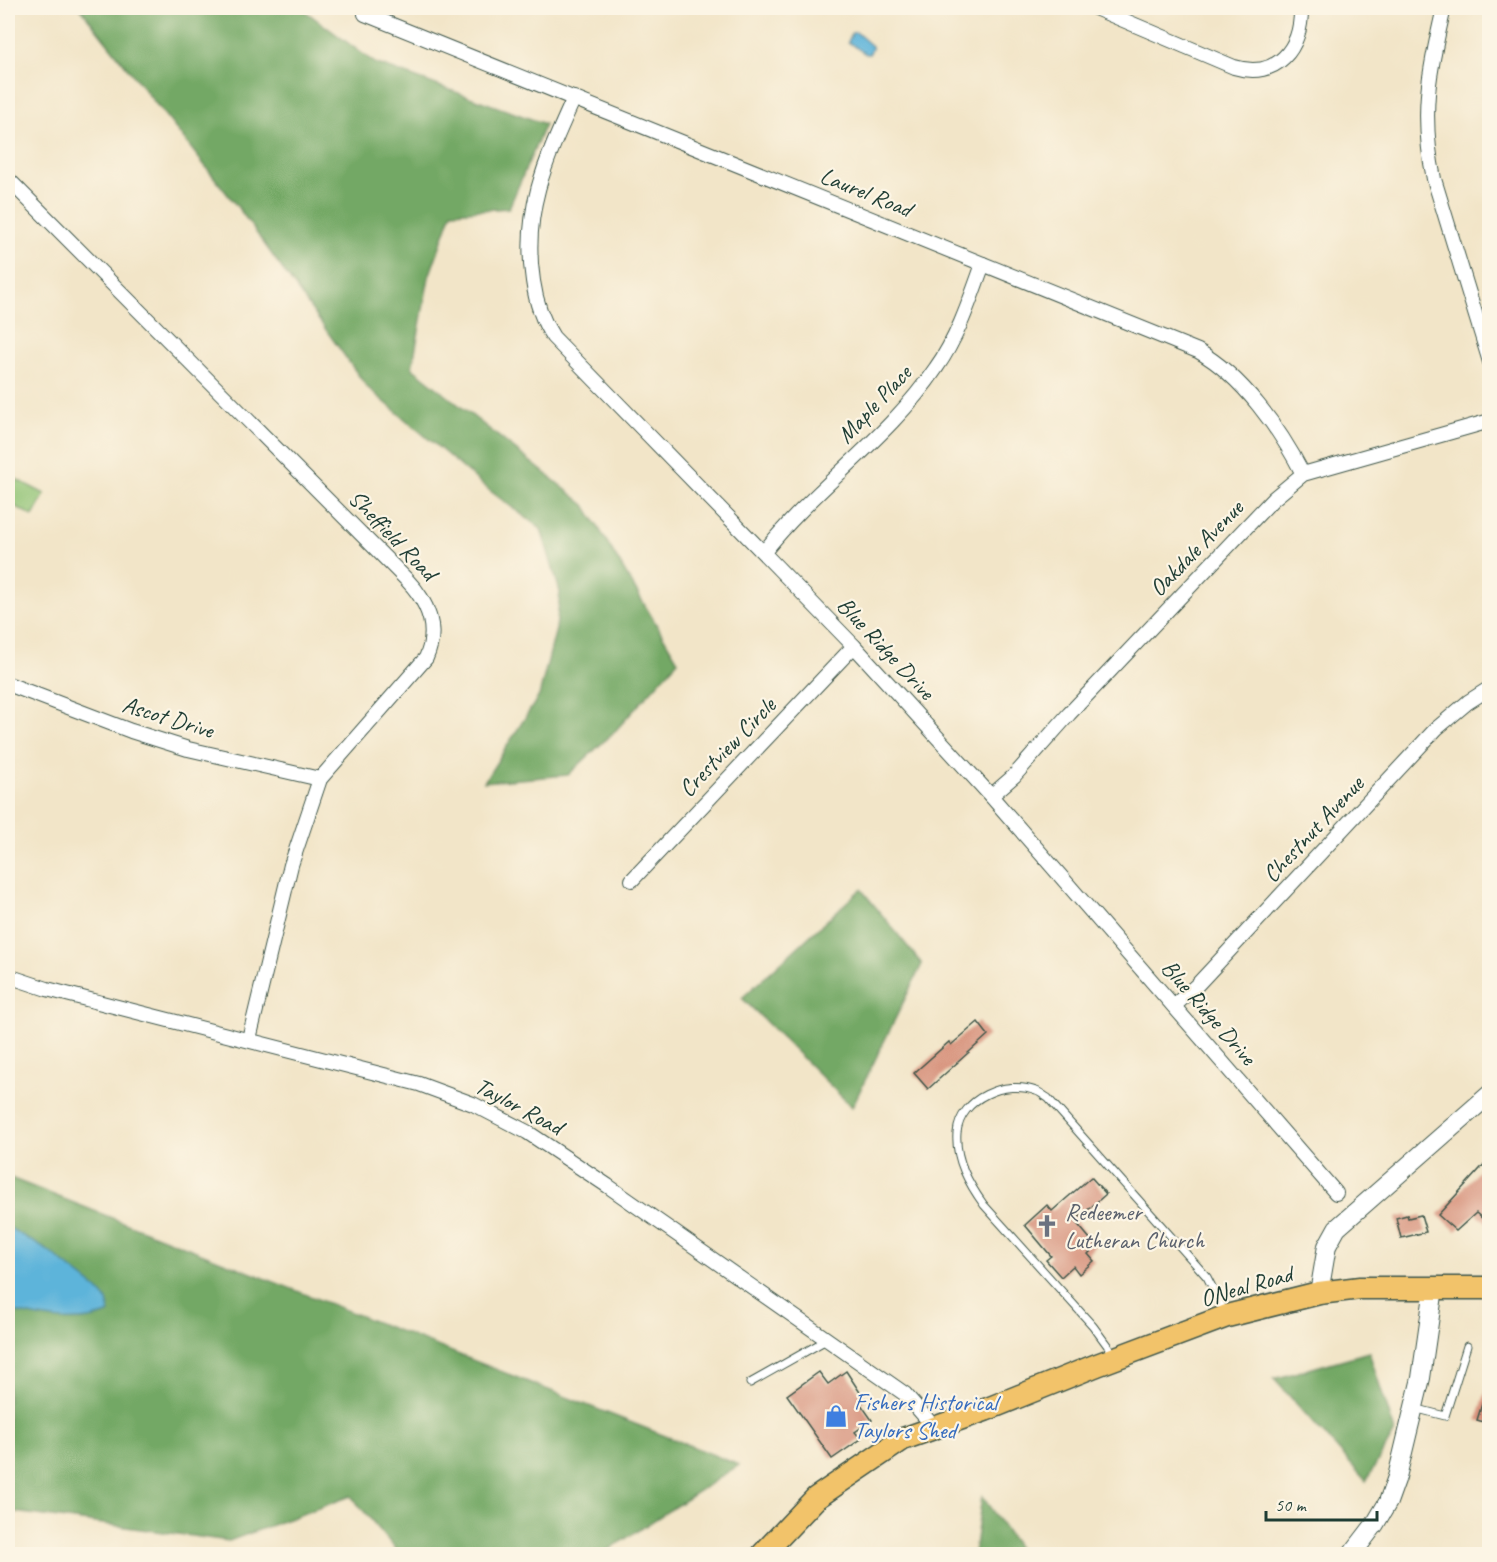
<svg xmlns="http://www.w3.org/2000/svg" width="1497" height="1562" viewBox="0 0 1497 1562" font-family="Caveat,sans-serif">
	<rect width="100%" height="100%" fill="#fcf5e5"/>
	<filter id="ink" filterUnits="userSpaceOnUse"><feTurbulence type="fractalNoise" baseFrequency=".0167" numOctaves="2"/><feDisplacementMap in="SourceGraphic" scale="12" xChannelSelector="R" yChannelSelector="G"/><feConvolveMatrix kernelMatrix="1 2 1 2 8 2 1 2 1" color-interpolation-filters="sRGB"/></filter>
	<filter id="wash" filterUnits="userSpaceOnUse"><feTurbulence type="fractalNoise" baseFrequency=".008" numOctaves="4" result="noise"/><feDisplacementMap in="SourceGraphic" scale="24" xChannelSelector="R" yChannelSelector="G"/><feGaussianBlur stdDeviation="1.35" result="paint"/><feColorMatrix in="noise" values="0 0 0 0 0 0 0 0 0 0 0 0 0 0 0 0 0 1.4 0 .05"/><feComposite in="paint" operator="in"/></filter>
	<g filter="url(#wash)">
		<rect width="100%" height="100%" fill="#f2e5c8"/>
		<polygon fill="#8fc273" stroke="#578054" stroke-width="1.5" points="8,475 45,494 33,516 8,503"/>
		<g fill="#73a865" stroke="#49724c" stroke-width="1.5">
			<polygon points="80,8 301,8 375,63 545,124 509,208 452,212 429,277 412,368 585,505 678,661 616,730 568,775 484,782 539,696 556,629 560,592 541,529 489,490 367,387 240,210"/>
			<polygon points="861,889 922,964 852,1107 742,998"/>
			<polygon points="8,1177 739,1465 602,1554 400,1554 351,1496 229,1541 8,1511"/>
			<polygon points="1369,1352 1395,1432 1366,1481 1274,1379"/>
			<polygon points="982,1496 1018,1548 1018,1554 974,1554"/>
		</g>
		<g fill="#5db4da" stroke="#3e7887" stroke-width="1.5">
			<polygon points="856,32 872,46 872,49 869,54 866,54 848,42 852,33"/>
			<path d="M8,1227l39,23 50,39 10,11 3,13c-32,14 -70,5 -102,-3z"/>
		</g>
		<g id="blocks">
			<g fill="#d7927c">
				<polygon points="978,1022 988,1035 928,1089 914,1073 949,1042 951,1045"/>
				<polygon points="1490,1158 1490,1225 1476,1213 1456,1231 1438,1215"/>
				<polygon points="1091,1177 1106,1194 1075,1221 1096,1246 1088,1254 1094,1261 1079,1274 1073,1266 1061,1277 1046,1260 1051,1256 1025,1225 1047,1205 1052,1211"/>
				<polygon points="1407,1215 1408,1218 1421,1215 1426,1232 1401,1238 1396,1218"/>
				<polygon points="846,1371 865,1400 860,1403 872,1420 855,1432 861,1439 832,1459 787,1395 819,1372 828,1384"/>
				<polygon points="1487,1388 1490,1388 1490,1424 1477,1420"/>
			</g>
		</g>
	</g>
	<g filter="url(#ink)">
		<use href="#blocks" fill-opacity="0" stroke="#3f564a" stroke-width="1.5"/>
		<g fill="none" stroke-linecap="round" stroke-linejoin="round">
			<g stroke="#3f564a" stroke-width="9">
				<g id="service">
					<path d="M1115,1356l-22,-30 -109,-121c-15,-21 -29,-45 -27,-72 3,-35 49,-54 79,-42 4,1 8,5 12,7l159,179 18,35"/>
					<polyline points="750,1383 828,1339"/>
					<polyline points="1414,1408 1445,1416 1467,1346"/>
				</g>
			</g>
			<g stroke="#3f564a" stroke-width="16">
				<g id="minor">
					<path d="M1095,8l139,59c43,13 68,-19 67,-59"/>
					<path d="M1444,8c-15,63 -24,105 -10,171l56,183"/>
					<path d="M365,14l833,337c44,25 82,78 105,123"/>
					<path d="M574,98c-28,62 -52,113 -41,183 3,21 8,38 20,56l301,309 137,150 345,397"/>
					<path d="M8,179l399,401c21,22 32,49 19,78l-106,121 -29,86 -42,174"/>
					<path d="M764,552c52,-66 125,-114 172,-184 22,-31 34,-68 47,-104"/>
					<polyline points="8,684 131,731 188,749 320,779"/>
					<polyline points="991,796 1014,776 1069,714 1273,499 1303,474 1490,421"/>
					<polyline points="632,880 854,646"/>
					<polyline points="8,976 47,989 419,1084 473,1104 527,1132 608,1186 905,1394 934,1427"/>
					<polyline points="1174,1006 1197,985 1436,729 1468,702 1490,688"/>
				</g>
			</g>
			<g stroke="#3f564a" stroke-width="20">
				<g id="tertiary">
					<polyline points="1319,1293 1327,1246 1337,1228 1490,1094"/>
					<polyline points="1352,1554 1375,1524 1388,1502 1397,1477 1421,1378 1434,1288"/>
				</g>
			</g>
			<g stroke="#3f564a" stroke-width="25">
				<polyline id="primary" points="763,1554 816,1498 903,1439 985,1410 1097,1365 1227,1316 1319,1293 1360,1288 1490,1288"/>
			</g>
			<use href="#service" stroke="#fff" stroke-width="7"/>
			<use href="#minor" stroke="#fff" stroke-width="14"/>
			<use href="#tertiary" stroke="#fff" stroke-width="18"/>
			<use href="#primary" stroke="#f2c36a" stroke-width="22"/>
		</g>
	</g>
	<defs>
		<g id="church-bare" transform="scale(1.8)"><path d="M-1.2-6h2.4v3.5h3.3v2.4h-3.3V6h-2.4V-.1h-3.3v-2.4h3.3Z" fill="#6b7280" stroke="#fcf5e5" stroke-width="2.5" paint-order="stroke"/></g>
		<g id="shop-bare" transform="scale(1.8)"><path d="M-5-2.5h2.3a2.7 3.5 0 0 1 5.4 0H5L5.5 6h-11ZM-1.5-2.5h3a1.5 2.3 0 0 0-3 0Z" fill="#3f7fe0" stroke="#fcf5e5" stroke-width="2.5" paint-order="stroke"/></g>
	</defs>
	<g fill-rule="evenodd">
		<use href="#church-bare" x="1047" y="1226"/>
		<use href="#shop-bare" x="836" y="1416"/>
	</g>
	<g text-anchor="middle" stroke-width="4.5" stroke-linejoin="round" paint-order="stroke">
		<g font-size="24" fill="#1f3d34" stroke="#fcf5e5">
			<text transform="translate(866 192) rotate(22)" y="8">Laurel Road</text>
			<text transform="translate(874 404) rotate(-47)" y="8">Maple Place</text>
			<text transform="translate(393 535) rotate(46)" y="8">Sheffield Road</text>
			<text transform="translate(1196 548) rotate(-46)" y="8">Oakdale Avenue</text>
			<text transform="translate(886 648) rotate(47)" y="8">Blue Ridge Drive</text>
			<text transform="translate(168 717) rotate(17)" y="8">Ascot Drive</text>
			<text transform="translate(727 747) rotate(-46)" y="8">Crestview Circle</text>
			<text transform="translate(1313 829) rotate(-47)" y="8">Chestnut Avenue</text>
			<text transform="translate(1209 1012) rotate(49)" y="8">Blue Ridge Drive</text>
			<text transform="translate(519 1106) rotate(28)" y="8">Taylor Road</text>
			<text transform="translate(1246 1286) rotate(-16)" y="8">ONeal Road</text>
		</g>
		<g font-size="24" fill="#5b616d" stroke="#fcf5e5" text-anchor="start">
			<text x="1065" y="1220">Redeemer<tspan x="1065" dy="28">Lutheran Church</tspan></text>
		</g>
		<g font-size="24" fill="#366cbe" stroke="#fcf5e5" text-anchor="start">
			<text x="854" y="1410">Fishers Historical<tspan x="854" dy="28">Taylors Shed</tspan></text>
		</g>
	</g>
	<rect width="1497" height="1562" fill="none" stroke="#fcf5e5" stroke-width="30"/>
	<path d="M1266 1511v9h111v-9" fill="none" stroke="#1f3d34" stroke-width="3"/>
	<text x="1275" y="1511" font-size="18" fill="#1f3d34" stroke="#fcf5e5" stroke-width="4.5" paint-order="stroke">50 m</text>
</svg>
